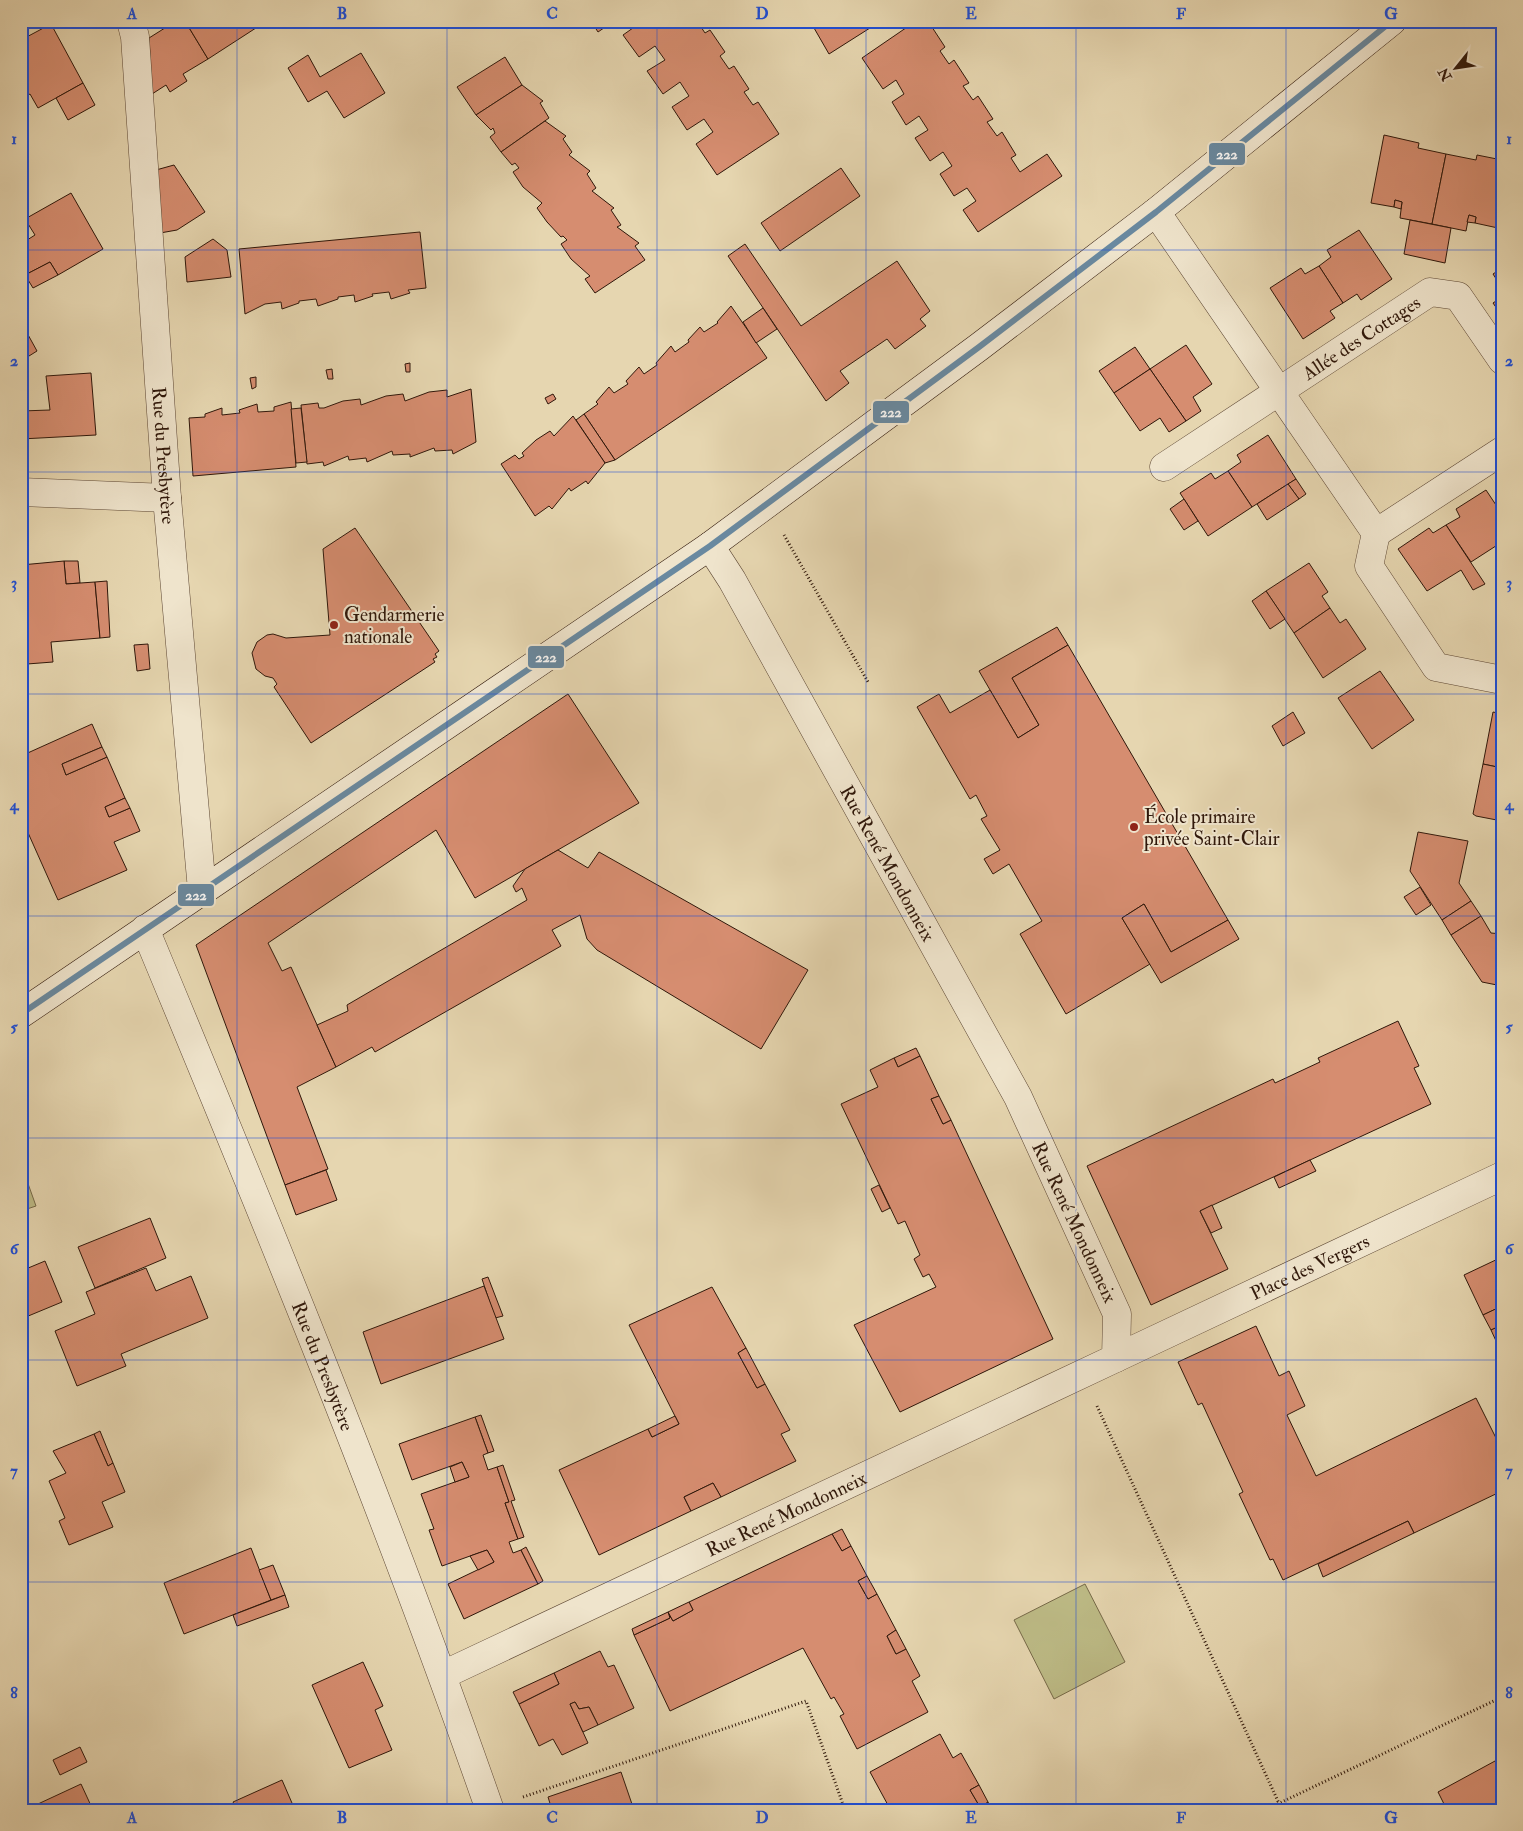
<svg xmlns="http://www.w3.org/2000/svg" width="1523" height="1831" viewBox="0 0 1523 1831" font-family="'IM FELL Double Pica',serif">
	<rect width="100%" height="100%" fill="#e6d6b0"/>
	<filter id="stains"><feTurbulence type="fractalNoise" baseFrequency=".004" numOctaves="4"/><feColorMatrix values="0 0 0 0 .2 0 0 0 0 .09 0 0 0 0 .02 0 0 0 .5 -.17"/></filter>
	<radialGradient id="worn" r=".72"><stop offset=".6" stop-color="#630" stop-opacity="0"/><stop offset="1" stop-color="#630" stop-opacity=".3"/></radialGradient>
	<g fill="#bdbb86" stroke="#766948">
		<polygon points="21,1164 36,1206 21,1211"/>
		<polygon points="1085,1584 1125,1662 1054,1699 1014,1620"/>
	</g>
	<g fill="#d68d70" stroke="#2f170a">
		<polygon points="176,21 185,21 208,59 183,74 187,81 170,92 166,85 152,94 149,38"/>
		<polygon points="185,21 256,21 259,26 208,59"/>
		<polygon points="591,21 614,21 598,32"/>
		<polygon points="639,21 697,21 705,33 710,30 725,52 720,56 729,69 734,66 749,89 744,92 753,105 758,102 779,134 717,175 696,144 713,132 704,119 687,130 672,107 689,96 680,82 663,94 647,71 665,60 655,46 639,57 623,35 640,23"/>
		<polygon points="810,21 881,21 829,54"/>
		<polygon points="916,21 928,21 945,47 940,51 949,64 954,60 969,83 963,86 973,100 978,96 993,119 987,122 997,136 1002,132 1016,155 1011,158 1020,172 1047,154 1062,176 978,232 963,210 976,201 967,188 954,196 940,174 952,166 943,152 930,161 915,138 928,130 919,116 906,125 892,102 904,94 896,80 883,89 862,58"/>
		<polygon points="51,24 83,83 38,108 30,94 21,99 21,40"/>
		<polygon points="361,53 385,93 344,118 327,91 308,102 288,68 308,55 320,77"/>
		<polygon points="505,57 522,85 476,115 457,87"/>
		<polygon points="83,83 95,105 68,120 56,98"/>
		<polygon points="522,85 543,101 540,103 549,118 501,152 490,137 495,133 493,128 491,130 476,115"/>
		<polygon points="545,121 566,136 563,139 572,152 569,155 590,171 587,174 596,188 592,191 614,208 611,210 621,225 617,227 639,243 635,246 645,260 595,293 585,279 590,276 571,259 561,244 567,240 563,236 561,237 547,222 537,208 542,203 523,187 513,172 519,168 515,163 512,165 501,152"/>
		<polygon points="1384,135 1419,143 1418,148 1446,154 1432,224 1400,218 1402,202 1395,200 1394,207 1371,203"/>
		<polygon points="1446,154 1476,160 1477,155 1502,160 1502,210 1498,228 1475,223 1476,217 1469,215 1466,231 1432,224"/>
		<polygon points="174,165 205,212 177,230 160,233 156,170"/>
		<polygon points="841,168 860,196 780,251 761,223"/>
		<polygon points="71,193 103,249 58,275 50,262 25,275 29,280 21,284 21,237 24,242 35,235 25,219"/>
		<polygon points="1395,200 1402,202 1401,209 1394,207"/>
		<polygon points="1469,215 1476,217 1475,223 1467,222"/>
		<polygon points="1410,220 1451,228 1445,263 1404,254"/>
		<polygon points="1359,230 1392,279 1361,300 1357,294 1343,303 1319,266 1331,257 1327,250"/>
		<polygon points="420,232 426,288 408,290 410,293 391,299 389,292 372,294 373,296 355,302 354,295 338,297 338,299 318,306 316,299 299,301 299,303 282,309 281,302 265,304 245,314 239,249"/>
		<polygon points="213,239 227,250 231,277 187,282 185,257"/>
		<polygon points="745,244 801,326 897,261 930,311 920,319 926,326 895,349 887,339 840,371 849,383 826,401 728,256"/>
		<polygon points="50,262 58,275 33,288 25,275"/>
		<polygon points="1319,266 1343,303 1330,311 1335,318 1303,339 1270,288 1301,268 1305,274"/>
		<polygon points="1502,268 1502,288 1493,274"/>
		<polygon points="1502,297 1502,316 1493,303"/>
		<polygon points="731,306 767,358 615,460 584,414 598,404 596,402 609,387 614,393 628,384 626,381 639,367 644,374 657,365 656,363 671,346 675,352 689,342 688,340 700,327 704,332 718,323 717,322"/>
		<polygon points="763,308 777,329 756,343 743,322"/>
		<polygon points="21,322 37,351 21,361"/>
		<polygon points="1186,345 1212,384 1193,397 1201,411 1186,421 1150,369"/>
		<polygon points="1135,347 1150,369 1114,393 1099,371"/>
		<polygon points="410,363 410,372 406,372 405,364"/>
		<polygon points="332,369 333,379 328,379 326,370"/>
		<polygon points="1150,369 1186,421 1169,432 1160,418 1140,431 1114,393"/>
		<polygon points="91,373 96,435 21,439 21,411 50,410 46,376"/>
		<polygon points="256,377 256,387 252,389 250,378"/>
		<polygon points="471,389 476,442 453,454 452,450 435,451 434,448 410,457 410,454 393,455 392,451 367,462 366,458 349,460 348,456 324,466 323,462 307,464 301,405 318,403 319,408 324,408 343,401 360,399 361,405 386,396 403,394 405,401 429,392 447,390 447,397"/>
		<polygon points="553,394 556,399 548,404 545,398"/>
		<polygon points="291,402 296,467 193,476 189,418 205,417 205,414 222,408 222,415 240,413 239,410 257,404 258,412 274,411 274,407"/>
		<polygon points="301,408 307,462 296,463 291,409"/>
		<polygon points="584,414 615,460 605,463 576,420"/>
		<polygon points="573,416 605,463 588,484 586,481 571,491 569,488 552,509 549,506 535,516 501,464 515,455 519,459 524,456 522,453 536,440 550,431 554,436"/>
		<polygon points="1268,435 1296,479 1252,507 1228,471 1241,462 1237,455"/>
		<polygon points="1228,471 1252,507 1208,536 1180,493 1211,473 1215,479"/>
		<polygon points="1296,479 1306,494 1299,499 1288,484"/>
		<polygon points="1288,484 1299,499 1267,520 1257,504"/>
		<polygon points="1486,490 1502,514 1502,542 1471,562 1446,525 1460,517 1456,509"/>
		<polygon points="1184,499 1198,521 1184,530 1170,509"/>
		<polygon points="1446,525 1485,584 1473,590 1461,570 1427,591 1398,549 1429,528 1433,533"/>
		<polygon points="355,528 439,651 435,654 437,657 433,659 435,662 311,743 274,687 277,684 273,678 265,676 256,669 252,653 257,642 267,635 273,634 286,638 330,635 323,549"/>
		<polygon points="64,561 78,561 80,583 66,584"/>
		<polygon points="64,561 66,584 95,582 100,638 51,642 53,662 27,664 22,657 21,644 21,565"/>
		<polygon points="1309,563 1328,592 1322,596 1330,608 1294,633 1266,591"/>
		<polygon points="107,581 110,637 100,638 95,582"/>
		<polygon points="1266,591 1285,619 1270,629 1252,601"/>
		<polygon points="1330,608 1340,623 1346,619 1366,649 1323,678 1294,633"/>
		<polygon points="1057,627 1068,645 1012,678 1039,725 1018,738 979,671"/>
		<polygon points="148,644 150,669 137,671 134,645"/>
		<polygon points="1068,645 1228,920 1171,952 1144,904 1122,918 1150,964 1066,1014 1020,934 1042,921 1009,864 993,874 984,859 1000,850 981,819 987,816 976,795 970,799 917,707 939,694 950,713 990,690 1018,738 1039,725 1012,678"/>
		<polygon points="1380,671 1414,720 1372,749 1338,698"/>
		<polygon points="568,694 639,803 475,898 436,830 268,943 282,971 291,967 336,1067 297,1087 328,1169 285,1185 196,945"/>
		<polygon points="1293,712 1305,733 1283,746 1272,726"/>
		<polygon points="1493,712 1502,714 1502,768 1483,764"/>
		<polygon points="92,724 102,747 62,764 66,775 107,757 125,798 105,807 109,817 130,808 140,831 114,842 127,870 58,900 21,817 21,756"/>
		<polygon points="102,747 107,757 66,775 62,764"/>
		<polygon points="1483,764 1502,768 1502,821 1476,816 1473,814"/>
		<polygon points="125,798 130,808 109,817 105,807"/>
		<polygon points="1418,832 1468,841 1459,883 1471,901 1442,920 1410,871"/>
		<polygon points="558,850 588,868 599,852 808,970 761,1049 597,950 587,939 580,915 552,930 561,946 375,1052 372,1047 336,1067 317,1025 348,1011 347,1005 527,900 522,888 516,892 513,886 525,869"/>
		<polygon points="1420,887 1431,905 1416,915 1404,897"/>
		<polygon points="1471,901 1481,916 1451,935 1442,920"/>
		<polygon points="1144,904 1171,952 1228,920 1239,939 1161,983 1122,918"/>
		<polygon points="1481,916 1491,933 1502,934 1502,986 1482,982 1451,935"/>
		<polygon points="1398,1021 1419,1066 1414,1068 1431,1104 1200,1211 1228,1269 1151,1305 1087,1166 1273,1079 1275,1083 1320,1062 1318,1058"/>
		<polygon points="916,1048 920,1056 898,1067 894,1058"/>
		<polygon points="920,1056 939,1096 931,1099 943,1124 951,1120 1053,1339 900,1412 854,1325 936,1287 929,1274 923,1277 914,1259 920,1255 905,1221 898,1224 841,1104 878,1087 870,1070 894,1058 898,1067"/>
		<polygon points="939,1096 951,1120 943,1124 931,1099"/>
		<polygon points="1310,1160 1316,1171 1279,1188 1274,1177"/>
		<polygon points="326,1170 337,1200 296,1215 285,1185"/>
		<polygon points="879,1185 890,1208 882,1212 871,1189"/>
		<polygon points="1212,1205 1222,1228 1211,1233 1200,1211"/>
		<polygon points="150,1218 166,1258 95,1288 78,1247"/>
		<polygon points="1502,1257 1502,1306 1483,1315 1464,1275"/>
		<polygon points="45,1261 62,1302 21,1319 21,1271"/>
		<polygon points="146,1268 156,1291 191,1276 208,1318 121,1354 126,1366 77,1386 55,1331 95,1314 86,1292"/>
		<polygon points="488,1277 503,1316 495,1318 482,1279"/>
		<polygon points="484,1286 504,1339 381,1384 363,1332"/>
		<polygon points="712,1287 746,1348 738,1353 757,1388 765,1384 790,1430 781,1434 796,1461 721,1497 713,1483 684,1497 691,1511 599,1555 559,1470 648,1429 652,1437 679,1424 629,1325"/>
		<polygon points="1502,1306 1502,1325 1491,1330 1483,1315"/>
		<polygon points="1502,1325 1502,1354 1491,1330"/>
		<polygon points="1256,1326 1279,1376 1289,1371 1305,1406 1287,1415 1316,1476 1476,1398 1502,1450 1502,1491 1414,1533 1408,1521 1283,1580 1273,1559 1270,1560 1239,1494 1243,1492 1202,1403 1198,1405 1178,1362"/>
		<polygon points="746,1348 765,1384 757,1388 738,1353"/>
		<polygon points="481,1415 494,1451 488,1453 475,1417"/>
		<polygon points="675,1416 679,1424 652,1437 648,1429"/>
		<polygon points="475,1417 488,1453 483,1455 488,1470 497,1467 509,1502 505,1503 518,1539 509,1542 513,1553 521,1550 538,1584 464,1619 448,1584 494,1562 487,1550 442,1566 429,1530 434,1529 421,1494 469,1477 462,1462 412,1480 399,1444"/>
		<polygon points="100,1431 113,1463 108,1466 94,1434"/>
		<polygon points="94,1434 108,1466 113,1463 125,1492 102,1502 113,1527 69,1545 59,1521 65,1518 49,1481 66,1473 53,1451"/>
		<polygon points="462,1462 469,1477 455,1482 450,1467"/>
		<polygon points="503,1465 515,1500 511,1501 524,1537 518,1539 505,1503 509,1502 497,1467"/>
		<polygon points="713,1483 721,1497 691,1511 684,1497"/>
		<polygon points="1408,1521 1414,1533 1323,1577 1318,1564"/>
		<polygon points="842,1529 851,1546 842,1551 832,1534"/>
		<polygon points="832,1534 842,1551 851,1546 867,1576 858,1581 868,1599 877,1594 896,1630 887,1636 896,1654 906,1649 920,1676 912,1681 928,1712 857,1749 840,1716 844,1714 834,1697 831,1699 803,1648 670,1711 634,1635 670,1618 668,1612 673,1621 693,1610 689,1602"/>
		<polygon points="526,1547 543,1581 538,1584 521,1550"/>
		<polygon points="251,1548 271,1600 184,1634 164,1583"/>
		<polygon points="487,1550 494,1562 478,1570 470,1556"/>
		<polygon points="273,1565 285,1595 271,1600 259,1570"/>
		<polygon points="867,1576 877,1594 868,1599 858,1581"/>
		<polygon points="285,1595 289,1607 237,1626 233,1615"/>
		<polygon points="689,1602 693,1610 673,1621 668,1612"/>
		<polygon points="668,1612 670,1618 634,1635 632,1629"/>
		<polygon points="896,1630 906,1649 896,1654 887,1636"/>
		<polygon points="600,1651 608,1667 614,1665 634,1708 598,1725 589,1707 579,1709 575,1702 570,1704 588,1743 562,1755 553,1739 539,1746 519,1704 559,1684 554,1673"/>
		<polygon points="363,1662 383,1706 375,1710 392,1750 349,1768 312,1685"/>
		<polygon points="554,1673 559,1684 519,1704 513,1692"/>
		<polygon points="575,1702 579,1709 589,1707 598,1725 583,1732 570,1704"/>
		<polygon points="940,1734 953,1758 961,1753 979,1785 970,1790 980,1807 988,1802 992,1810 895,1810 892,1805 889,1807 870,1772"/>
		<polygon points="80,1747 87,1762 60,1775 53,1760"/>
		<polygon points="1495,1761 1502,1773 1502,1810 1447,1810 1438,1792"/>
		<polygon points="621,1772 634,1810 552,1810 548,1797"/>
		<polygon points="282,1780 295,1810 237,1810 233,1802"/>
		<polygon points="81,1784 93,1810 25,1810"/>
		<polygon points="979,1785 988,1802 980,1807 970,1790"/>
	</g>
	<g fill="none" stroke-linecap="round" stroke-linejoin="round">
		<g stroke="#5d4734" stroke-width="29">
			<g id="street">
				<path id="s1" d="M131,21l4,16 32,461 35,392"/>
				<polyline points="1156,212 1376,533 1369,566 1436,667 1502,680"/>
				<path id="s2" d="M1164,467l266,-175 28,4 44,64"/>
				<polyline points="21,492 167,498"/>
				<polyline points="1376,533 1502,451"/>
				<path id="s3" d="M145,929c121,291 241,583 345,881"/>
				<path id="s4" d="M1116,1358l386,-182"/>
				<path id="s5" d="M443,1675l673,-317 1,-44 -99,-217 -286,-517 -22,-34"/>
			</g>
		</g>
		<g stroke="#2f170a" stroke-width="29">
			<polyline id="secondary" points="21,1014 710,546 979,347 1156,212 1392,21"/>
		</g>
		<g stroke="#2f170a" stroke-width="3" stroke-dasharray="1 2.5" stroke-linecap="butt">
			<polyline points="784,535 868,682"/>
			<polyline points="1097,1406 1282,1810"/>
			<polyline points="523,1797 806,1701 845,1810"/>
			<polyline points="1265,1810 1502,1697"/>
		</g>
		<use href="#street" stroke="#efe4cc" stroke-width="28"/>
		<use href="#secondary" stroke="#efe4cc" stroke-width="28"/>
		<g stroke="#efe4cc" stroke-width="10">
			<polyline id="bus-1" points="21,1014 710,546 979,347 1156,212 1392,21"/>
		</g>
		<use href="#bus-1" stroke="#6989a0" stroke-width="6"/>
	</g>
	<path fill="none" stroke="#1d4ed8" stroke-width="1" stroke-opacity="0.55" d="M237,21v1789M447,21v1789M657,21v1789M866,21v1789M1076,21v1789M1286,21v1789M21,250h1481M21,472h1481M21,694h1481M21,916h1481M21,1138h1481M21,1360h1481M21,1582h1481"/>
	<g fill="#8f2418" stroke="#efe4cc" stroke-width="2">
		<circle cx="334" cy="625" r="5"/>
		<circle cx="1134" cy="827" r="5"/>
	</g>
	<g text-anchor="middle" stroke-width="4" stroke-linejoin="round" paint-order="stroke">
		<g font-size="19" fill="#2f170a" stroke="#efe4cc">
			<text dy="7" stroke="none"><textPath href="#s2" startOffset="236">Allée des Cottages</textPath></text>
			<text dy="7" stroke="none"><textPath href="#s1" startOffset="436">Rue du Presbytère</textPath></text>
			<text transform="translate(888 863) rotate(61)" y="7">Rue René Mondonneix</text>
			<text transform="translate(1075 1222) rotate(65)" y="7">Rue René Mondonneix</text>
			<text dy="7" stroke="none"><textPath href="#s4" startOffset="214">Place des Vergers</textPath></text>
			<text dy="7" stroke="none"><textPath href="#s3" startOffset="472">Rue du Presbytère</textPath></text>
			<text dy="7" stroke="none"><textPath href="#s5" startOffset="379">Rue René Mondonneix</textPath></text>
		</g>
		<g font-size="19" fill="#2f170a" stroke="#efe4cc" text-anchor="start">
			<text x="344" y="621">Gendarmerie<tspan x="344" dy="22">nationale</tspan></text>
			<text x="1144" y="823">École primaire<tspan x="1144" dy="22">privée Saint-Clair</tspan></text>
		</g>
	</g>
	<g stroke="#efe4cc" stroke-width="2">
		<rect x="1208" y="142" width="38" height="24" rx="5" fill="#6989a0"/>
		<rect x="872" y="400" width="38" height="24" rx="5" fill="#6989a0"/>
		<rect x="527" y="645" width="38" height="24" rx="5" fill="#6989a0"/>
		<rect x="177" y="883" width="38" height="24" rx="5" fill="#6989a0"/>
	</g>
	<g font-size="14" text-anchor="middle" font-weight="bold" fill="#fff">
		<text x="1227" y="159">222</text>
		<text x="891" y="417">222</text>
		<text x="546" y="662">222</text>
		<text x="196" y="900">222</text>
	</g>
	<rect width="1523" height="1831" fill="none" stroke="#e6d6b0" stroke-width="55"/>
	<g transform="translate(1456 68) rotate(240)" stroke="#efe4cc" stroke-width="4" paint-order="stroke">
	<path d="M0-4L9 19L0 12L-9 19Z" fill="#2f170a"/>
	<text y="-8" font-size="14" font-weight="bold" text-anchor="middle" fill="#2f170a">N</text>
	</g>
	<rect x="28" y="28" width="1468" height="1776" fill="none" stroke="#1d4ed8" stroke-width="2"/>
	<g font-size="16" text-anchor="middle" font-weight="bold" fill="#1d4ed8">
		<text x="132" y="19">A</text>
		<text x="342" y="19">B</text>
		<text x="552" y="19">C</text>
		<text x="762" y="19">D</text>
		<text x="971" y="19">E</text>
		<text x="1181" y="19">F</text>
		<text x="1391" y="19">G</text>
		<text x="14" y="144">1</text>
		<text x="1509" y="144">1</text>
		<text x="14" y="366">2</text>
		<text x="1509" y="366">2</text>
		<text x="14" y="588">3</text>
		<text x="1509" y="588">3</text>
		<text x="14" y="810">4</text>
		<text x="1509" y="810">4</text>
		<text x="14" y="1032">5</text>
		<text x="1509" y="1032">5</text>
		<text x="14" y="1254">6</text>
		<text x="1509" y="1254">6</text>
		<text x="14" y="1476">7</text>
		<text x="1509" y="1476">7</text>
		<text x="14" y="1698">8</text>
		<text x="1509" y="1698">8</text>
		<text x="132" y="1823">A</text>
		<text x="342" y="1823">B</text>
		<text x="552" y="1823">C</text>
		<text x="762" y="1823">D</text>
		<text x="971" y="1823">E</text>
		<text x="1181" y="1823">F</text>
		<text x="1391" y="1823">G</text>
	</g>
	<rect width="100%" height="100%" filter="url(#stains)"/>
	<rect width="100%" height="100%" fill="url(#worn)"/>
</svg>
